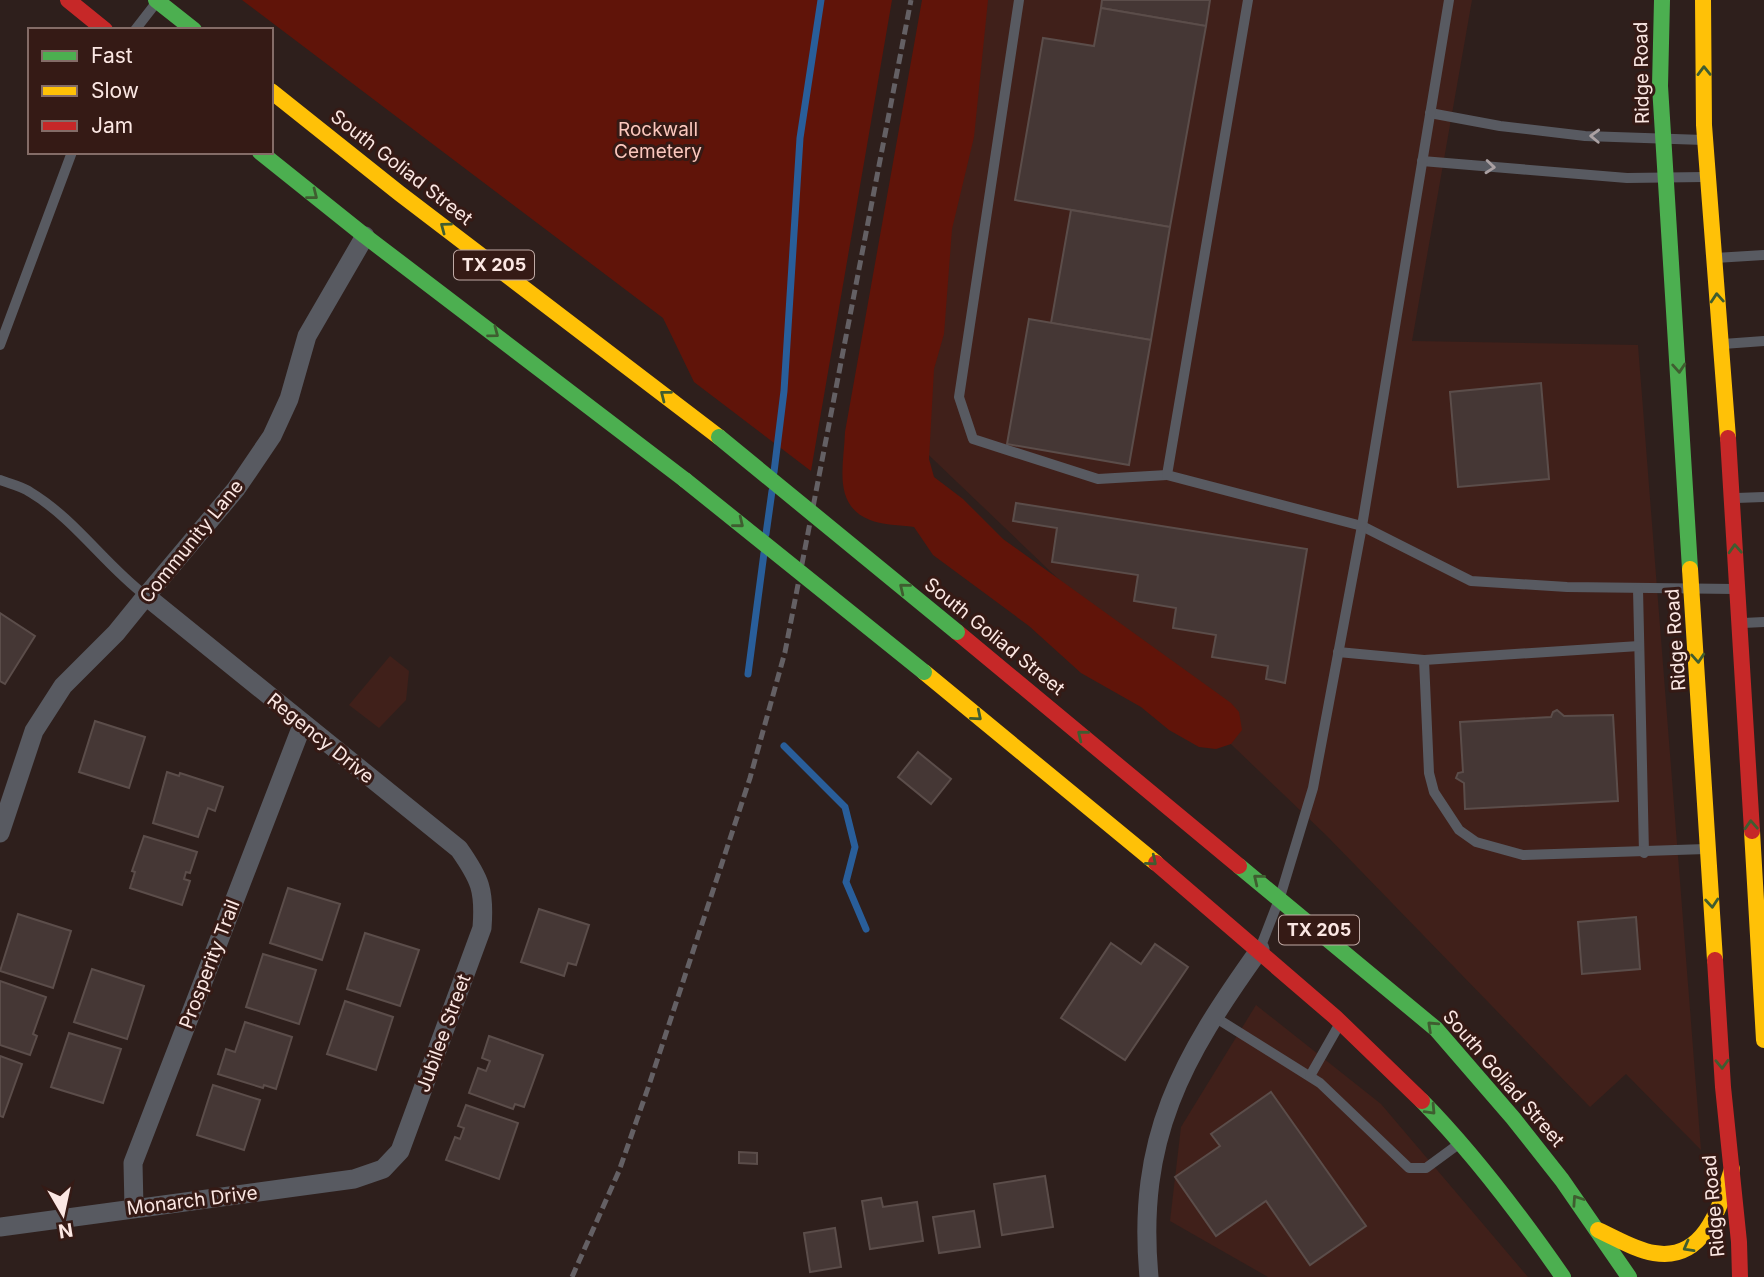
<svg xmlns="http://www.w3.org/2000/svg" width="1764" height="1277" viewBox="0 0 1764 1277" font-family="Inter,sans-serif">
	<rect width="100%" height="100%" fill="#2e1f1c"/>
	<g fill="#40201a">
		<polygon points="983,0 1472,0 1412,341 1638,345 1701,1150 1626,1074 1590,1107 1327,836 911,438"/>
		<polygon points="390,656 409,671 406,700 379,728 349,705"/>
		<polygon points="1256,1005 1381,1104 1528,1277 1268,1277 1170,1221 1181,1127"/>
	</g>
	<g fill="#601409">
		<polygon points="242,0 892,0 811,471 694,382 663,318"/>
		<path d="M922,0h66l-14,137 -22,92 -8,105 -10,35 -5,90 5,18 29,22 40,40 228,164 8,9 3,18 -11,14 -15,5 -17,-2 -30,-17 -28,-23 -60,-34 -52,-47 -96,-71 -19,-28c-14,-2 -31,-2 -44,-7 -38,-15 -26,-55 -25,-88z"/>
	</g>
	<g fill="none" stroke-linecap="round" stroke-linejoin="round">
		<g stroke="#295e9a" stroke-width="7">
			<polyline points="774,472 784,391 800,138 821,0"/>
			<polyline points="766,534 772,491"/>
			<polyline points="748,674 764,553"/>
			<polyline points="784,746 845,807 855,847 846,882 866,929"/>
		</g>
	</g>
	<g fill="#453735" stroke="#5b4d4a" stroke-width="2">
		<polygon points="1102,0 1210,0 1206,26 1101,8"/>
		<polygon points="1101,8 1206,26 1170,227 1015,200 1043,38 1094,46"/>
		<polygon points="1071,210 1170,227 1151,340 1051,323"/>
		<polygon points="1029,319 1151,340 1129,465 1007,444"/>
		<polygon points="1541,383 1549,479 1458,487 1450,392"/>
		<polygon points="1016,503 1307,549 1285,683 1266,679 1268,666 1212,657 1216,635 1173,628 1176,608 1134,601 1138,575 1052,562 1057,528 1013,521"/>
		<polygon points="0,613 35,636 5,684 0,681"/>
		<polygon points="1557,710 1564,716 1613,715 1618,801 1465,809 1464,783 1456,778 1458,773 1463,772 1460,722 1551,717 1553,712"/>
		<polygon points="95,721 145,737 129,788 79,772"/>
		<polygon points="918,752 951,779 931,804 898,777"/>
		<polygon points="167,772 179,776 180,773 223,787 215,811 208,808 198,837 153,823"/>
		<polygon points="144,836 197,852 190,873 186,872 184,879 190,881 182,905 130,888 135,872 132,871"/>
		<polygon points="288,888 340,904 322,960 270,943"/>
		<polygon points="539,909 589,925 576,965 568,963 564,976 521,962"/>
		<polygon points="18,914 71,931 53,988 0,971"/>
		<polygon points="1636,917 1640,969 1582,974 1578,922"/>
		<polygon points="365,933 419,950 400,1006 347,989"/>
		<polygon points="1111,943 1141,964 1155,944 1188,967 1125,1060 1061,1018"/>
		<polygon points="263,954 316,970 299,1024 246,1007"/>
		<polygon points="92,969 144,986 127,1039 74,1022"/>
		<polygon points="0,981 46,997 33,1034 37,1036 30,1055 0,1045"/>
		<polygon points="345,1001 393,1017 376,1070 327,1054"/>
		<polygon points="245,1022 292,1037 276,1089 264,1085 263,1088 218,1074 226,1049 235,1052"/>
		<polygon points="69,1033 121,1049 103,1103 51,1087"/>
		<polygon points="489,1036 543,1055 524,1107 515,1104 513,1109 469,1093 478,1068 486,1071 490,1061 482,1058"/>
		<polygon points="0,1056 22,1064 3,1117 0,1116"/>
		<polygon points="213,1085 260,1100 244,1150 197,1135"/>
		<polygon points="1271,1092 1366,1226 1310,1265 1266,1201 1216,1236 1175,1177 1220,1146 1211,1134"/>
		<polygon points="466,1105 518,1123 499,1179 446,1160 455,1137 460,1139 464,1128 458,1126"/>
		<polygon points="739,1152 757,1153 757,1164 739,1163"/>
		<polygon points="1045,1176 1053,1227 1002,1235 994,1184"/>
		<polygon points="881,1198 883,1207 917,1202 923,1241 870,1249 862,1201"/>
		<polygon points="974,1211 980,1247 939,1253 933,1217"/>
		<polygon points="835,1228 841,1267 810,1272 804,1233"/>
	</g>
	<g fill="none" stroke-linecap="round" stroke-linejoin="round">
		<g stroke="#585a61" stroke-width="10">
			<polyline points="1019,0 959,397 973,439 1098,479 1167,475"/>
			<polyline points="1248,0 1167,475 1362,526 1471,581 1567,587 1735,589"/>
			<polyline points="135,30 156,3"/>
			<polyline points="1430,113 1500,126 1585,136 1704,140"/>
			<polyline points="1422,161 1627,178 1704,177"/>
			<polyline points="1715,258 1764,255"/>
			<polyline points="1723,344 1764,341"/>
			<polyline points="0,345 72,152"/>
			<path d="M0,480c10,4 21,6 30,12 45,27 75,73 116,104"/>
			<polyline points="1736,498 1764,497"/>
			<polyline points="1638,589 1644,853"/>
			<polyline points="1743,623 1764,622"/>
			<polyline points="1639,646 1424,660 1429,773 1434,792 1459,830 1476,842 1523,855 1706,849"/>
			<polyline points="1338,652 1424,660"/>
			<polyline points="1261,946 1280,897 1313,788 1362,526 1449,0"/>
			<polyline points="1213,1016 1320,1083 1409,1168 1426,1168 1456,1146"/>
			<polyline points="1310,1076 1339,1025"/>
		</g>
		<g stroke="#585a61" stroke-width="19">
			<polyline points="0,833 34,731 63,686 116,633 146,596 236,489 272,436 289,399 307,336 365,236"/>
			<polyline points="134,1208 133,1163 303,723"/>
			<path d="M0,1227l354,-48 29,-10 17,-18 82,-223c3,-38 -2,-49 -23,-79l-313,-253"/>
			<path d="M1149,1277c-13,-139 33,-219 111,-328"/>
		</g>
		<g stroke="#4caf50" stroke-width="16">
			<polyline points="156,0 194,30"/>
			<polyline points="1662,0 1660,86 1690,569"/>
			<polyline points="260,152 365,236 685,480"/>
			<polyline points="1239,866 1436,1029 1513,1118 1562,1180 1629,1277"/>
			<path d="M1422,1101c53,54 98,114 141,176"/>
		</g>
		<g stroke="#ffc107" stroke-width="16">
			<polyline points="1703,0 1704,125 1728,438"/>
			<polyline points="271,91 399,193 719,437"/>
			<polyline points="1690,569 1715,960"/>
			<polyline points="924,672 1156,863"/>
			<polyline points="1752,831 1764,1040"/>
			<path d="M1598,1230c18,8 37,20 56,23 51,9 66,-47 78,-84"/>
		</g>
		<g stroke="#c62828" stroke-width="16">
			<polyline points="68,0 105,30"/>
			<polyline points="1728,438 1752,831"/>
			<polyline points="957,632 1239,866"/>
			<polyline points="1156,863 1335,1017 1422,1101"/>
			<polyline points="1715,960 1723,1087 1739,1242 1740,1277"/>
		</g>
		<polyline stroke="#646064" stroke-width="5" stroke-dasharray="10 5" stroke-linecap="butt" points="572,1277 619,1171 648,1088 750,778 785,652 911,0"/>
		<g stroke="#4caf50" stroke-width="16">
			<polyline points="719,437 957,632"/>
			<polyline points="685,480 924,672"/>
		</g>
	</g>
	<defs><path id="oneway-chevron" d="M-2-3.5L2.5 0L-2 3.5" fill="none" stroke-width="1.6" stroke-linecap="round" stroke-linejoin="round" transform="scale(1.75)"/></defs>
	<g stroke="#3f5d30">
		<use href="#oneway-chevron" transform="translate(1704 71) rotate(-91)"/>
		<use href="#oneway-chevron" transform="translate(313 195) rotate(38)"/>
		<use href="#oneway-chevron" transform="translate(445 227) rotate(-143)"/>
		<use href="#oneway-chevron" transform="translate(1717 298) rotate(-94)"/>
		<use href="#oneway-chevron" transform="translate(494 333) rotate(37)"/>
		<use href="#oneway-chevron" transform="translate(1679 368) rotate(86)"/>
		<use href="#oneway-chevron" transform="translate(665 395) rotate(-142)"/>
		<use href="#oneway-chevron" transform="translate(739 523) rotate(39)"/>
		<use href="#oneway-chevron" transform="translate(1735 549) rotate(-93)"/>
		<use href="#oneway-chevron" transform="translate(904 588) rotate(-141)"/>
		<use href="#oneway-chevron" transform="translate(1698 658) rotate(86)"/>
		<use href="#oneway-chevron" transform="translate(977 716) rotate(40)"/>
		<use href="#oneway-chevron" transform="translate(1082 735) rotate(-141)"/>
		<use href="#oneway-chevron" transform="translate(1751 825) rotate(-93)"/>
		<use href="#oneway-chevron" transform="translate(1152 861) rotate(40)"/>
		<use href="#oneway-chevron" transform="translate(1258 879) rotate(-141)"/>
		<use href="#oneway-chevron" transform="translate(1712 903) rotate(85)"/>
		<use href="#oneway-chevron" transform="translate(1432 1026) rotate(-137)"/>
		<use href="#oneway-chevron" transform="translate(1722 1064) rotate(88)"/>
		<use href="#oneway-chevron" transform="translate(1431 1110) rotate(47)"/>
		<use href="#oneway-chevron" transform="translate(1577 1200) rotate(-124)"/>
		<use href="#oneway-chevron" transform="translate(1688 1247) rotate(151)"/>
	</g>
	<g stroke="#aaa0a2">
		<use href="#oneway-chevron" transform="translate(1595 136) rotate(-178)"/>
		<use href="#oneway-chevron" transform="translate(1490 167) rotate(5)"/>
	</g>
	<g text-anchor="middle" stroke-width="6" stroke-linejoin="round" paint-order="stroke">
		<g fill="#351a15" stroke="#c0aaa5" stroke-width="2">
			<rect x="454" y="250.5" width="80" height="29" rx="5"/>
			<rect x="1279" y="915.5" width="80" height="29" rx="5"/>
		</g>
		<g font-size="18" font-weight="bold" fill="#fbe7e3">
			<text x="494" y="271">TX 205</text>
			<text x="1319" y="936">TX 205</text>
		</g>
		<g font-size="19" fill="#fbe7e3" stroke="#351a15">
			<text transform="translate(1641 73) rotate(-91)" y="7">Ridge Road</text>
			<text transform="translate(402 167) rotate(38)" y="7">South Goliad Street</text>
			<text transform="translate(191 541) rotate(-51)" y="7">Community Lane</text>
			<text transform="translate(995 636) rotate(39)" y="7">South Goliad Street</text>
			<text transform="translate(1675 640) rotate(-94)" y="7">Ridge Road</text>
			<text transform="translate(321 738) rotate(39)" y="7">Regency Drive</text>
			<text transform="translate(209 964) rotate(-69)" y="7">Prosperity Trail</text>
			<text transform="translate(443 1033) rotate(-70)" y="7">Jubilee Street</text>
			<text transform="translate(1504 1078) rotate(49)" y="7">South Goliad Street</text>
			<text transform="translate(192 1200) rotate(-7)" y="7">Monarch Drive</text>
			<text transform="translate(1713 1206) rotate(-95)" y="7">Ridge Road</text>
		</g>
		<g font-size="19" fill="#fbc7bd" stroke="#351a15">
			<text x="658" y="136">Rockwall<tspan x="658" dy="22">Cemetery</tspan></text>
		</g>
	</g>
	<rect x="28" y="28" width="245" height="126" fill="#351a15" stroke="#846c67" stroke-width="2"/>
	<rect x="42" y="51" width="35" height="10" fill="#4caf50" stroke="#846c67" stroke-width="2"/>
	<text x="91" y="63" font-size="21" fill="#fbe7e3">Fast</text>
	<rect x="42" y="86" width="35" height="10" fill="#ffc107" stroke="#846c67" stroke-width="2"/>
	<text x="91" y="98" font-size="21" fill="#fbe7e3">Slow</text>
	<rect x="42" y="121" width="35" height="10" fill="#c62828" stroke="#846c67" stroke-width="2"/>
	<text x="91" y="133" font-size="21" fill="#fbe7e3">Jam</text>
	<g transform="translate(63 1214) rotate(171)" stroke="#351a15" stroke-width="5" paint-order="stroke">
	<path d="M0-5L12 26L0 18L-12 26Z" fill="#fbe7e3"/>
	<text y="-10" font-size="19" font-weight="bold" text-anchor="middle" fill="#fbe7e3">N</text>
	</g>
</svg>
